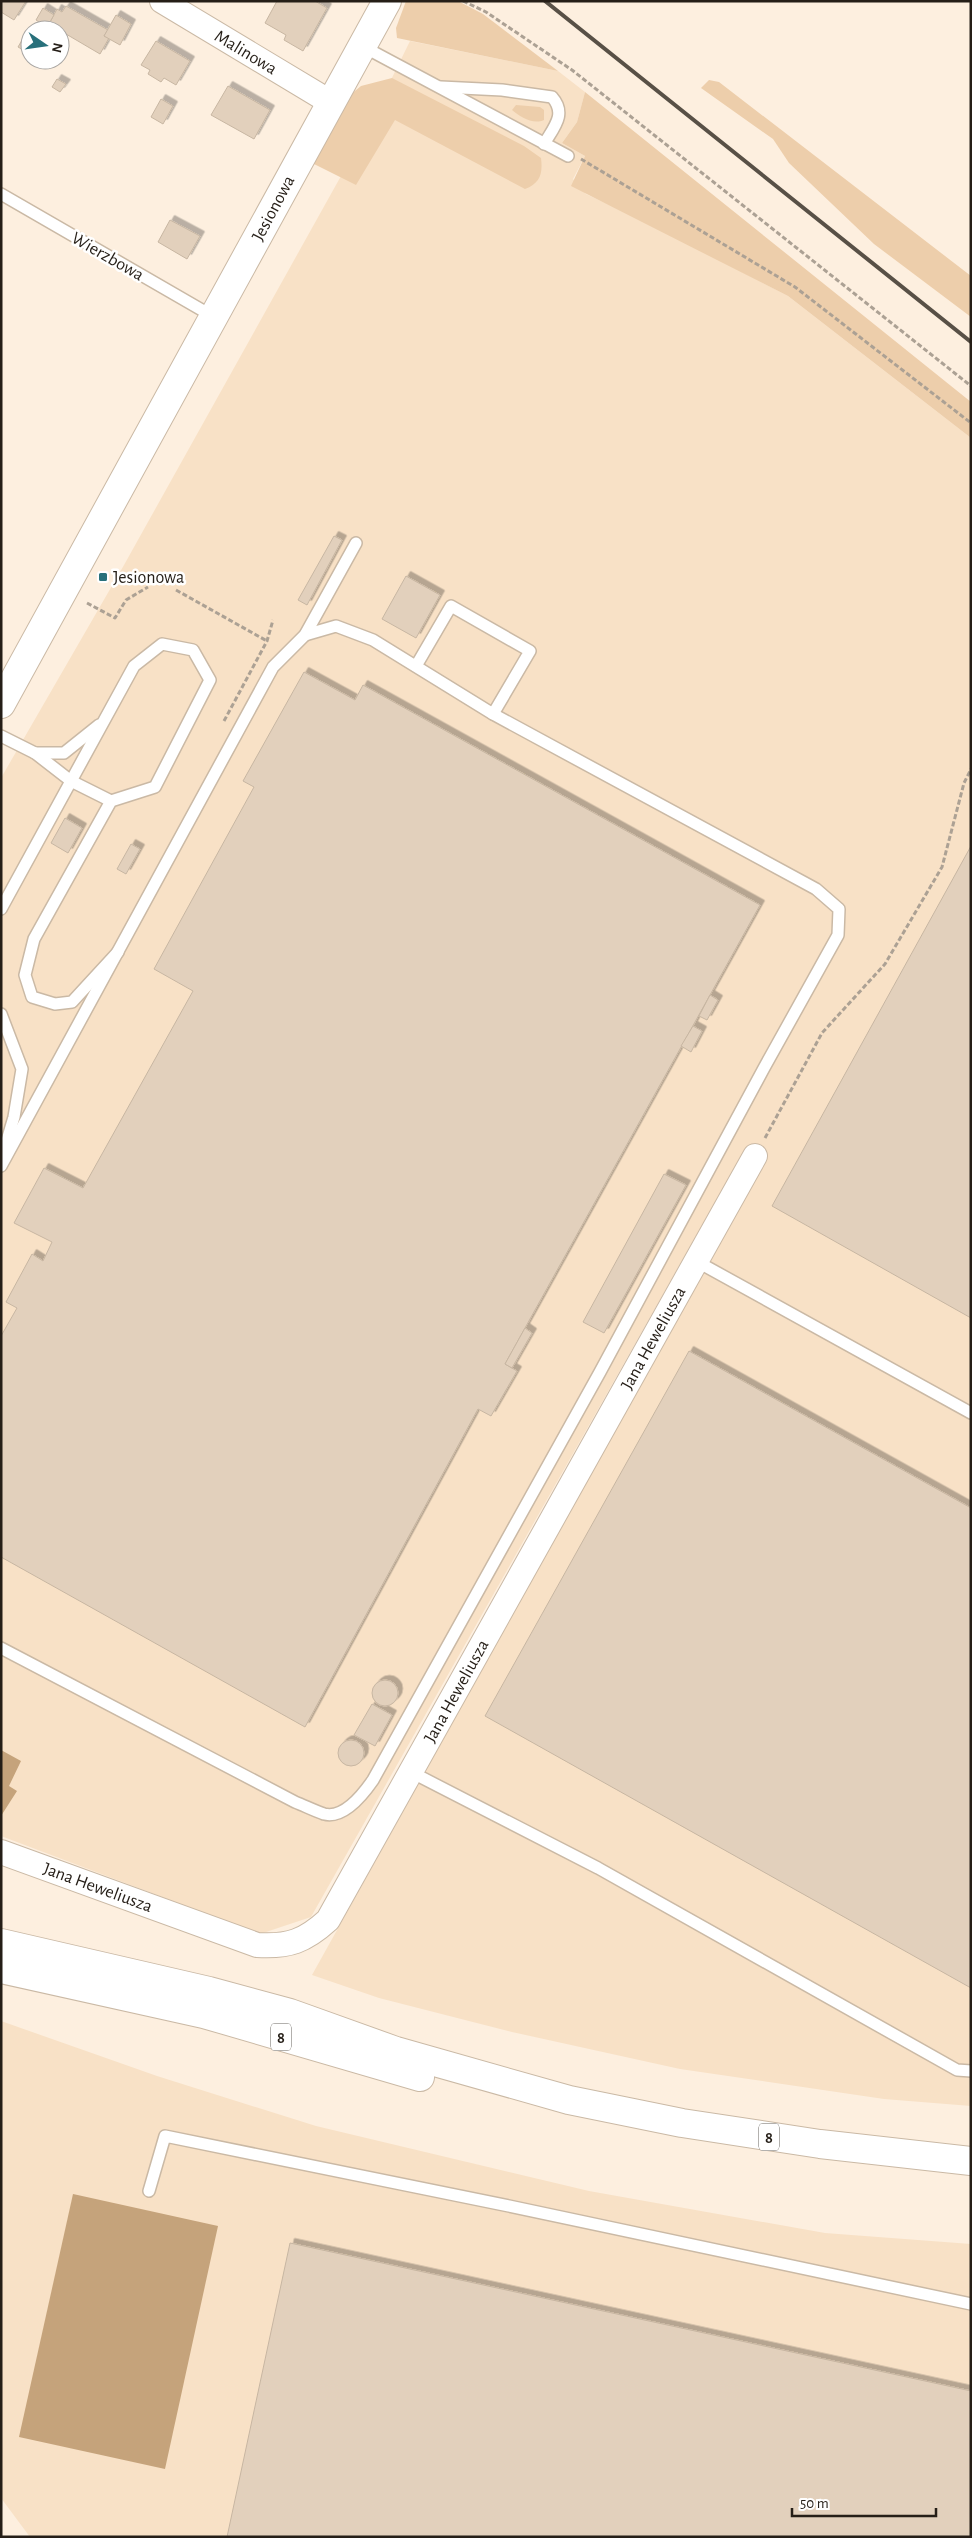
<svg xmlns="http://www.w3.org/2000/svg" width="972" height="2538" viewBox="0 0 972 2538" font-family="'Alegreya Sans',sans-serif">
	<defs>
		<filter id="shadow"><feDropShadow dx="4.5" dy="-4.5" stdDeviation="0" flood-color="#0004"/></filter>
	</defs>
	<rect width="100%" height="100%" fill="#fdefdf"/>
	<g fill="#f8e1c6">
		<polygon points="410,41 558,71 585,92 577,122 562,143 585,156 573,179 586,194 646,222 788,296 971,438 971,2106 884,2099 680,2069 512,2032 379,1998 312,1975 764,1162 744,1151 311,1917 260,1934 1,1836 1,778 124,565 365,133"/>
		<polygon points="1,2021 157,2076 316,2126 589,2191 825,2233 971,2244 971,2537 30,2537 1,2498"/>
	</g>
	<g fill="#edceab">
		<polygon points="406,1 458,1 483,14 558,71 397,38 396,28"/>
		<path d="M392,78l132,68 17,12c2,16 -1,25 -16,31l-130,-69 -39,65 -44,-22 38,-68 11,-9z"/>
		<polygon points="709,80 719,82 971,276 971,317 874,244 789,163 773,139 701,88"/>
		<polygon points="585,92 971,402 971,438 788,296 571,186 585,156 562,143 577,122"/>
		<path d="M516,105l24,2 4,3v10c-11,5 -24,-3 -32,-10z"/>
	</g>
	<g fill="#c5a37b">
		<polygon points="1,1750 21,1761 9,1786 17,1791 1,1816"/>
		<polygon points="73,2194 218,2226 165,2469 19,2437"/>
	</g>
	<g fill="#e2d0bc" stroke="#c7b6a2" filter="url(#shadow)">
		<polygon points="1,1 26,1 14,20 1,12"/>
		<polygon points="277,1 315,1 327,8 303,51 284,40 286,35 265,23"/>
		<polygon points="66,6 108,30 104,36 109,38 100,54 49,24 57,9 62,12"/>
		<polygon points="43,8 54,15 47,27 36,20"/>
		<polygon points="116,15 131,24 120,45 104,36"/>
		<polygon points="25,35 30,39 25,51 18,47"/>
		<polygon points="156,41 190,61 176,85 164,78 161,82 148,74 150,70 141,65"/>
		<polygon points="57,79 66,84 60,92 52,87"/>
		<polygon points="228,86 270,110 254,139 211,115"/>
		<polygon points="161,99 173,106 163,124 151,117"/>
		<polygon points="170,220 200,236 187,259 158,242"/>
		<polygon points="334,536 342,540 307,605 298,600"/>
		<polygon points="406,576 440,595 416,638 382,619"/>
		<polygon points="304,672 355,700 363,685 760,905 505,1364 517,1371 491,1416 478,1409 305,1727 1,1557 1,1336 17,1308 6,1302 32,1254 43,1261 52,1242 14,1223 44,1168 83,1188 193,991 154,969 254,787 243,781"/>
		<polygon points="65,818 82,828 68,853 51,843"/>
		<polygon points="131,844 140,849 126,874 117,869"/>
		<polygon points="971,846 971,1318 772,1206"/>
		<polygon points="710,995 718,1000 707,1020 699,1016"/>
		<polygon points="693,1026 702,1031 691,1052 681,1046"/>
		<polygon points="664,1174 686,1185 604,1333 583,1322"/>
		<polygon points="525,1328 532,1333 512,1368 505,1364"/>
		<polygon points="689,1351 971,1508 971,1988 485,1716"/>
		<circle cx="385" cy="1693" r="13"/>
		<polygon points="372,1704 392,1715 375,1746 354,1735"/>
		<circle cx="351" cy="1753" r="13"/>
		<polygon points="290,2243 971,2391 971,2537 227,2537"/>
	</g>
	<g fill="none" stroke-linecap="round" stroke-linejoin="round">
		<g stroke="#cab9a5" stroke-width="14">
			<g id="lane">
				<polyline points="362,46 568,156"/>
				<path d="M441,87l61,3 50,7c15,17 2,30 -8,47"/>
				<polyline points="1,194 214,317"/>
				<polyline points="416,666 451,606 530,651 493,714"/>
				<polyline points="1,736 35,753 71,781 111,801"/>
				<polyline points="35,753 64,753 99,725"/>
				<polyline points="1,909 134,666 162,644 193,650 210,680 155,787 111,801 34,939 25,975 32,997 55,1004 72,1002 118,952"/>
				<polyline points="1,1014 22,1069 14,1117 3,1154"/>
				<polyline points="1,1166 273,667 305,635 356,543"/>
				<polyline points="696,1261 971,1413"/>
				<path d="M1,1648l294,154c10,4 20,9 29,12 20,5 40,-21 49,-34l227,-408 164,-304 74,-133 1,-26 -23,-20 -323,-175 -120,-74 -37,-14 -31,9"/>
				<polyline points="411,1772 598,1868 957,2070 971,2071"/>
				<polyline points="149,2191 165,2136 509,2206 971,2304"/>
			</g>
		</g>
		<g stroke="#cab9a5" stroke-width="26">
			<g id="street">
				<polyline points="162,1 330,102"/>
				<path d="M1,1852l256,93c32,2 48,-4 71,-25l427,-764"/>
			</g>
		</g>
		<g stroke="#cab9a5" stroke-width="30">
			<polyline id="secondary" points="1,704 387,1"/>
		</g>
		<g stroke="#cab9a5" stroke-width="30">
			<g id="highway">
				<polyline points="1,1943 209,1991 290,2013 396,2051 569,2100 682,2123 820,2144 971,2161"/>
				<polyline points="1,1969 204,2014 420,2077"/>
			</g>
		</g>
		<g stroke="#aca194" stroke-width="3" stroke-dasharray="5 2.5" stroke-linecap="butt">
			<polyline points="463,1 486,12 572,70 971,386"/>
			<polyline points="581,159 795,287 971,423"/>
			<polyline points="176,590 267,641"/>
			<polyline points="87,603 115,618 126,600 148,587"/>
			<polyline points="224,721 267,641 273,620"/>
			<polyline points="765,1138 822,1033 885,964 942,867 964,783 971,769"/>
		</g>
		<use href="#lane" stroke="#fff" stroke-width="11"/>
		<use href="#street" stroke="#fff" stroke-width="24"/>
		<use href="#secondary" stroke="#fff" stroke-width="28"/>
		<use href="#highway" stroke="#fff" stroke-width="28"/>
		<polyline stroke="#585046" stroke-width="4" points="545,1 971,342"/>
	</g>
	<rect fill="#28707b" stroke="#fff" stroke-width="2" x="98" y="572" width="10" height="10" rx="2.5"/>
	<g text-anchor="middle" stroke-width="5" stroke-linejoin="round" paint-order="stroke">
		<g fill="#fff" stroke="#66625d" stroke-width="1">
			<rect x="271" y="2023.5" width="20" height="27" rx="4"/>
			<rect x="759" y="2123.5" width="20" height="27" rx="4"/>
		</g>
		<g font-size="16" font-weight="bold" fill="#251e17">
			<text x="281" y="2043">8</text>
			<text x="769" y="2143">8</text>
		</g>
		<g font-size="18" fill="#251e17" stroke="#fff">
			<text transform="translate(246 52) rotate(31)" y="6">Malinowa</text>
			<text transform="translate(273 208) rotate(-62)" y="6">Jesionowa</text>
			<text transform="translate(108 256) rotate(30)" y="6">Wierzbowa</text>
			<text transform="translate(653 1338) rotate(-61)" y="6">Jana Heweliusza</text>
			<text transform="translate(456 1691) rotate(-61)" y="6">Jana Heweliusza</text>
			<text transform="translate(98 1887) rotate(20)" y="6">Jana Heweliusza</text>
		</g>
		<g font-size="18" fill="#251e17" stroke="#fff" text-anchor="start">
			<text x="113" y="583">Jesionowa</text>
		</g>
	</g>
	<rect width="972" height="2538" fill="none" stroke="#251e17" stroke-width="5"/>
	<g transform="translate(45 45) rotate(103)"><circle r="24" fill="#ffffff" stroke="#a8a5a2"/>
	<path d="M0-4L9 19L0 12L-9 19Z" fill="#28707b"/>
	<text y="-8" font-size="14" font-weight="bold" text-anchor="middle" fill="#251e17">N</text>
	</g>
	<path d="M792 2508v8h144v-8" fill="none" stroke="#251e17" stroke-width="2.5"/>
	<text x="800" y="2508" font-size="15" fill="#251e17" stroke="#ffffff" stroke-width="4" paint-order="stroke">50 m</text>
</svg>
